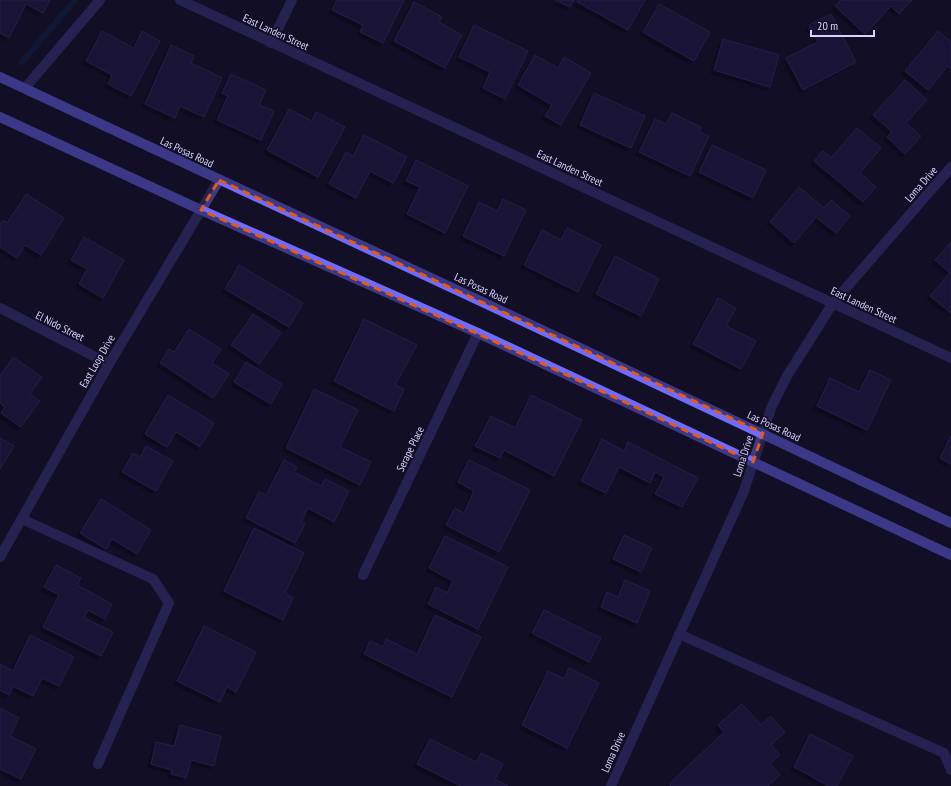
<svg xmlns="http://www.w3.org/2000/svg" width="951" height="786" viewBox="0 0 951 786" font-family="'PT Sans Narrow',sans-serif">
	<defs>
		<filter id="shadow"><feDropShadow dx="-3.5" dy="3.5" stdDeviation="0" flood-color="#0009"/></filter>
	</defs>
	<rect width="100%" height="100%" fill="#130f26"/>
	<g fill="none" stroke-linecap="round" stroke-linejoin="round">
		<polyline stroke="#0c2248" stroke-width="6" points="22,62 75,0"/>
	</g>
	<g fill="#241b47" stroke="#3b2d73" filter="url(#shadow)">
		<polygon points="0,0 50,0 43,13 26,4 9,38 0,33"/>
		<polygon points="337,0 404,0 383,43 360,32 363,25 332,10"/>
		<polygon points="555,0 574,0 570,7"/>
		<polygon points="578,0 645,0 628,30 577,2"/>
		<polygon points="841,0 912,0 899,14 891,6 865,34 835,6"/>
		<polygon points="414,2 442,17 439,22 462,35 445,68 394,41"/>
		<polygon points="659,4 710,32 694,61 643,32"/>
		<polygon points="831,14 856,62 803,90 786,58 818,42 809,25"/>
		<polygon points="474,25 528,51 505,99 483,88 490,72 459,57"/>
		<polygon points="102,31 134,48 142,31 160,41 131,96 108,84 112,75 86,61"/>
		<polygon points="938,31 951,42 951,69 948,66 928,90 905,71"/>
		<polygon points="723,39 779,55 770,87 714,70"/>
		<polygon points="171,45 194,56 191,63 222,78 204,117 180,106 175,118 145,104"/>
		<polygon points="535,55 558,68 564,57 591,73 561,125 545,116 552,105 518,85"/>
		<polygon points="231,74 266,90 259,105 274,111 261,140 217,120 228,96 222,93"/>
		<polygon points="905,80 927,100 906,123 921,136 905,154 887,137 892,132 873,115"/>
		<polygon points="594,93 645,116 631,148 580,125"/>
		<polygon points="289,109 312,121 316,112 345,127 318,177 267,150"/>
		<polygon points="672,113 701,127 699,132 709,136 690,176 639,152 655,119 666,124"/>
		<polygon points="857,128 881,148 860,173 876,187 863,202 814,161 823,151 831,158"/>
		<polygon points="364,135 407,157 393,183 370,171 356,198 329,184 346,152 353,156"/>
		<polygon points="712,145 766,170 753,198 699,172"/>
		<polygon points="416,160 468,186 445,233 407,214 420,187 406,181"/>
		<polygon points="799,187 824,208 831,200 850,216 836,233 816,217 794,243 770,222"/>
		<polygon points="26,194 64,218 41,255 25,245 17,258 0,247 0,224 3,220 7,223"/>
		<polygon points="503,199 526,210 504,256 463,236 479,202 497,211"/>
		<polygon points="567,228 601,245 578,292 524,265 542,230 561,240"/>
		<polygon points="84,237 124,260 103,298 79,284 87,269 71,260"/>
		<polygon points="951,242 951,313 930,296 950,273 935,260"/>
		<polygon points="615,256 659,279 641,316 596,294"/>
		<polygon points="239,265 303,303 289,327 225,289"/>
		<polygon points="718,298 736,308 726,326 756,341 741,369 693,344"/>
		<polygon points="253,314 281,333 259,364 231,345"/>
		<polygon points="364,319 417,345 395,385 404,389 394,411 334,381"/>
		<polygon points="189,329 221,349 212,363 229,374 213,398 160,363 169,349 174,352"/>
		<polygon points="13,357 42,377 30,394 40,401 21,427 1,413 5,407 0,403 0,376"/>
		<polygon points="246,362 282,384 271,404 234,382"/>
		<polygon points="870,370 891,380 867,430 817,406 830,378 859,392"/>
		<polygon points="314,389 358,410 340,447 371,462 360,485 286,448"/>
		<polygon points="168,395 214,423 200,447 176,432 167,447 145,434"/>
		<polygon points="531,395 582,420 554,476 504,450 500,458 475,446 491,416 515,428"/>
		<polygon points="951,436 951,464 940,458"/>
		<polygon points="0,438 14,446 0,469"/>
		<polygon points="602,439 624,451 628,442 698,478 682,507 655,494 664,477 655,472 650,483 619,467 606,493 581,481"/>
		<polygon points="146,446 173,461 156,491 122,472 133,453 140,457"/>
		<polygon points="284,460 297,467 294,472 321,486 325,479 349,491 334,522 308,508 301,522 305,524 295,543 246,518 259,492 266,495"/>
		<polygon points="469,460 530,490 499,552 446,525 455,508 464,513 474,491 458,482"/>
		<polygon points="101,499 151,530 137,554 112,539 106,549 80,533"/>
		<polygon points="254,528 304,553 285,593 293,598 283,620 224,591"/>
		<polygon points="624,535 652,548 641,572 613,559"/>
		<polygon points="445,536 508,567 478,629 428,604 436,587 447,593 453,581 429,568"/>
		<polygon points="56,565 81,578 77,585 112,604 105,619 88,610 84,618 113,632 101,656 43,627 59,595 44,587"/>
		<polygon points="625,580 650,591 637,623 601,607 607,592 618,597"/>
		<polygon points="544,610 601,638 589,662 532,633"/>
		<polygon points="435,615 481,637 452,697 364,654 370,641 383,647 386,639 417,654"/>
		<polygon points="204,626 256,652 236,692 227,687 220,702 177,681"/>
		<polygon points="30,635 74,657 59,686 42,678 33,696 13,686 9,695 0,690 0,664 13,671"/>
		<polygon points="569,668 599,683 567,748 522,725 548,671 564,679"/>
		<polygon points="742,704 761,725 771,716 785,732 771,745 780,755 770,764 780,775 768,786 671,786 669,784 724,732 718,725"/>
		<polygon points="0,708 19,718 10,736 36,749 21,779 0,769"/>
		<polygon points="180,725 221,736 214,766 191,760 186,778 171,774 172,770 151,764 156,742 174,746"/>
		<polygon points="810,734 853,756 837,786 827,786 827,785 794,767"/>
		<polygon points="430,739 476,762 481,753 503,764 495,779 508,786 461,786 417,764"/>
	</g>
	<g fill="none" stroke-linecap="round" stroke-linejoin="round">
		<g stroke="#3d3a85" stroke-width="10">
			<polyline points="25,88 100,0"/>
			<polyline points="22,519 153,579 169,603 98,764"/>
			<polyline points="679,634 944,753 951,770"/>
		</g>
		<g stroke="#3d3a85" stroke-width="10">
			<polyline points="180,0 951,358"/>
			<polyline points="271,43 292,0"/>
			<polyline points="0,308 109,364"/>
			<polyline points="0,557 109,364 219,180"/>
			<polyline points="363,575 478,333"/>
			<polyline points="611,786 744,491 771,408 787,376 833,303 951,167"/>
		</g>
		<g stroke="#6f6bff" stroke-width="10">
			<polyline points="0,77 491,306 951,523"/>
			<polyline points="0,117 201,210 478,333 951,555"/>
		</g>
	</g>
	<path d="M0 0H951V786H0ZM219,180l544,253 -10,29 -246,-115 -306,-137z" fill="#130f26" fill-opacity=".55" fill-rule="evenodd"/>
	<path fill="none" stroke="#e8590c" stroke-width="3" stroke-dasharray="8 5" stroke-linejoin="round" d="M219,180l544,253 -10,29 -246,-115 -306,-137z"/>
	<g text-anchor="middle" stroke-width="3.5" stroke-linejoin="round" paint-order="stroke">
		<g font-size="11" fill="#d9d4ff" stroke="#130f26">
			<text transform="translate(276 32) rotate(25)" y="4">East Landen Street</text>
			<text transform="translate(187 152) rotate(25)" y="4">Las Posas Road</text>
			<text transform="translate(570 168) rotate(25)" y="4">East Landen Street</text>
			<text transform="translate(921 184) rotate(-49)" y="4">Loma Drive</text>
			<text transform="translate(481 288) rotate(25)" y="4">Las Posas Road</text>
			<text transform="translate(864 305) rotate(25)" y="4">East Landen Street</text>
			<text transform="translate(60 326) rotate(27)" y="4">El Nido Street</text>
			<text transform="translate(97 361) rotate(-60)" y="4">East Loop Drive</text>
			<text transform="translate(774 426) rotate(25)" y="4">Las Posas Road</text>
			<text transform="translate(410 449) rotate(-64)" y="4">Serape Place</text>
			<text transform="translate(743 456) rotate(-72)" y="4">Loma Drive</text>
			<text transform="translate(613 752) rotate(-66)" y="4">Loma Drive</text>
		</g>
	</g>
	<path d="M811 30v6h63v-6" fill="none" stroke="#d9d4ff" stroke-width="2"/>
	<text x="817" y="30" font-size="12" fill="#d9d4ff" stroke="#130f26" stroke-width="3" paint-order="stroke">20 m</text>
</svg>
